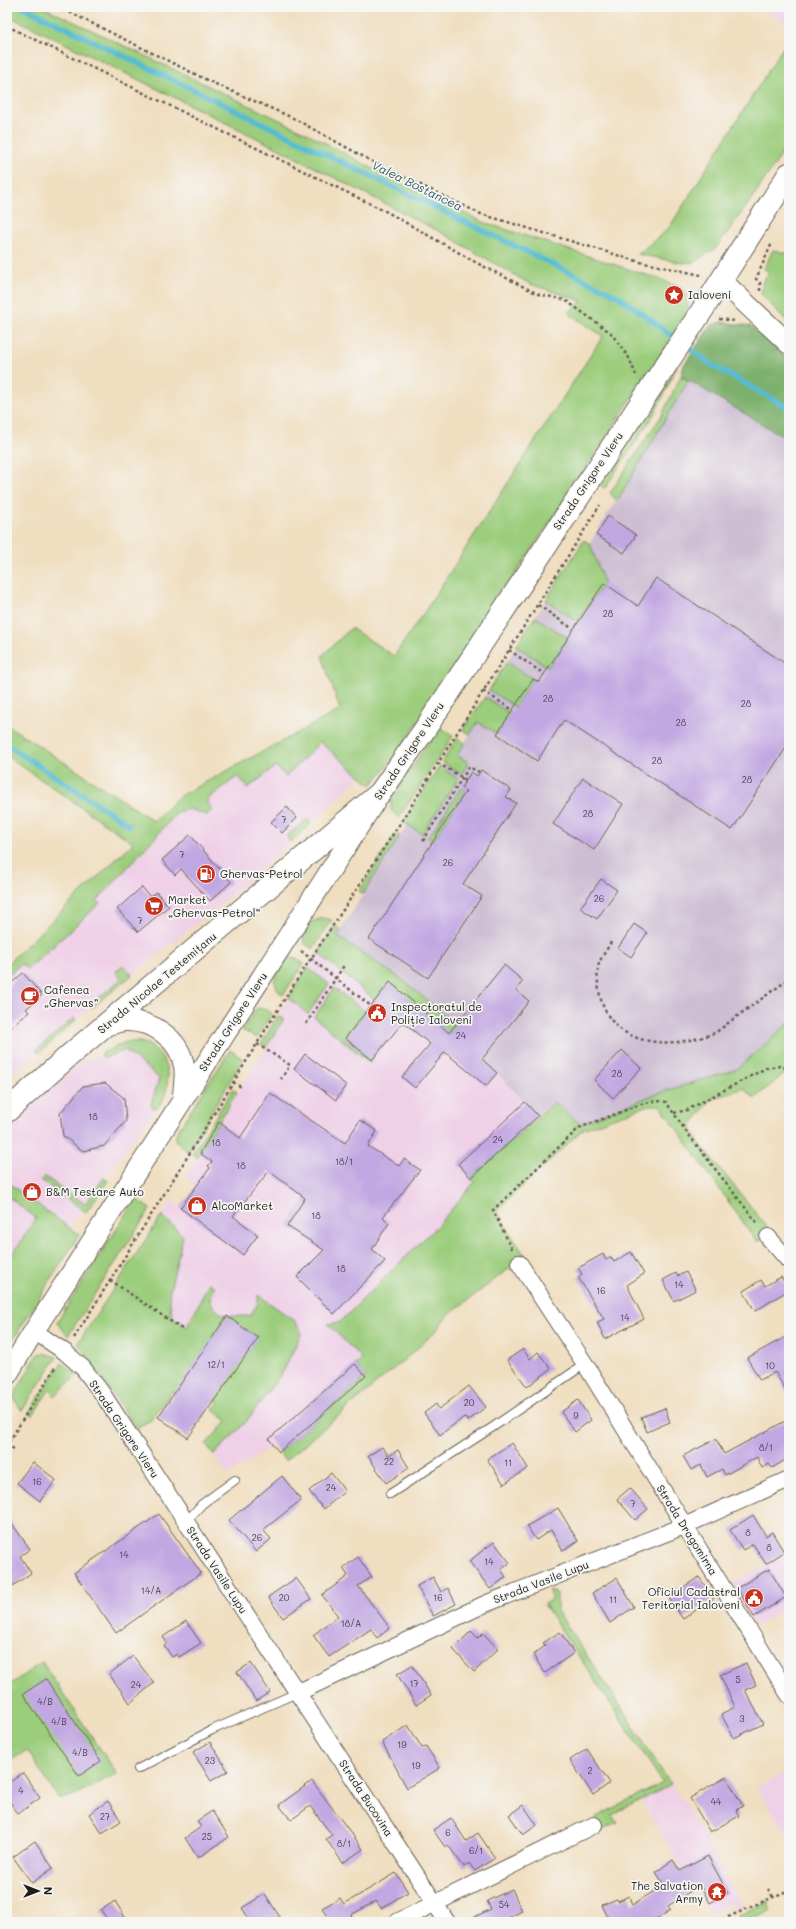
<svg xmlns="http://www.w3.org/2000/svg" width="796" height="1929" viewBox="0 0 796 1929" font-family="Mali,sans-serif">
	<rect width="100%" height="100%" fill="#f6f6f2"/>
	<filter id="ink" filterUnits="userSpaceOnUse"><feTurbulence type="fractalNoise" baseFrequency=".025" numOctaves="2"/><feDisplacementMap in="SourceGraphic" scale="8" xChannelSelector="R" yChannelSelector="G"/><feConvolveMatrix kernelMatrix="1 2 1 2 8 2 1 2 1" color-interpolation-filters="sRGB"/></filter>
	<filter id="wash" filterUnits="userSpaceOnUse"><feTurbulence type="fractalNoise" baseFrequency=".012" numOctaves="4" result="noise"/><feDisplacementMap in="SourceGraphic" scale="16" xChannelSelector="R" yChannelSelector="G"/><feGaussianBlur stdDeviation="0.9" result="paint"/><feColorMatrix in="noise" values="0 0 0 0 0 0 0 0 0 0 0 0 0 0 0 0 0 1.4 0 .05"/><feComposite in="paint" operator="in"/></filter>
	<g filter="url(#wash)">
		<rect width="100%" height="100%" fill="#f0dec0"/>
		<g fill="#efd0e7">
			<polygon points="759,7 789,7 789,25"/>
			<polygon points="320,742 361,776 311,824 216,908 76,1020 7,1080 7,976 21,964 27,969 96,907 82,892 178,797"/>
			<polygon points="335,926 337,936 404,981 456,1025 482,1059 497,1073 538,1116 471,1178 475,1182 438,1225 366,1376 279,1452 273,1445 228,1475 206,1444 227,1421 213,1410 219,1402 208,1395 192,1406 172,1391 151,1420 136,1428 78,1343 171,1200 180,1208 196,1187 185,1177 284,1019 278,1016"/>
			<polygon points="125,1050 159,1078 151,1105 153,1108 157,1108 104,1178 69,1228 7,1182 7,1127 78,1065 102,1053 102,1056 105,1058"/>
			<polygon points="7,1196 36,1218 7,1263"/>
			<polygon points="789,1552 789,1606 756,1627 730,1585"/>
			<polygon points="789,1772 789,1836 756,1787"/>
			<polygon points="671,1785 685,1803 742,1905 735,1909 732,1904 710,1914 641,1800"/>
		</g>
		<polygon fill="#cdbed3" points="688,381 789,440 789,1023 737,1069 656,1094 580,1124 555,1102 538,1116 497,1073 482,1059 456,1025 404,981 337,936 443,768 453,753 457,755 470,734 463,730 584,540 590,543"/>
		<g fill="#9ccd7d" stroke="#5c744c">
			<polygon points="7,7 43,7 307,133 394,180 483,222 662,280 681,288 688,296 688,313 392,761 371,785 320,742 286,777 276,766 248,788 238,776 209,798 208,804 213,809 207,815 189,809 178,812 97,901 100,903 96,907 28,969 21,964 7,976 7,964 133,843 7,756 7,725 154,821 178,797 340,710 322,656 351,628 394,656 425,611 603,336 568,313 582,301 530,284 444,234 283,151 7,15"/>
			<polygon points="789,38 789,144 748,204 715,249 694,262 682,263 638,254 669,228"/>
			<polygon points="773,250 789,254 789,323 761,294 763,281 769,272 764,269"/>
			<polygon points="677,366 656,411 605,488 598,484 653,406"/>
			<polygon points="681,376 688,381 617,501 610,493 662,415"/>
			<polygon points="584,540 590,544 604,583 578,622 546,600"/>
			<polygon points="535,617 568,638 548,667 516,646"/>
			<polygon points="507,662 533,679 515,707 489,690"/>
			<polygon points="485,697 511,714 497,734 478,722 470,734 463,730"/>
			<polygon points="439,726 453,736 399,818 391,810 391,800"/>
			<polygon points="457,738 465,743 457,755 469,763 461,774 442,762"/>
			<polygon points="440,766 458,779 422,834 403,822"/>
			<polygon points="461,788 466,791 433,841 428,838"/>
			<polygon points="308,819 311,824 292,841 289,841 287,836"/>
			<polygon points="396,834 400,836 363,894 359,891"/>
			<polygon points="323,918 332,920 313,949 304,943 303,935 311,922"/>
			<polygon points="335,926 341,930 337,936 404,981 456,1025 449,1033 390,983 375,1000 318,953"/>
			<polygon points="291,958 296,958 304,964 283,995 278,991 274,980 287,959"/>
			<polygon points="123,965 132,975 92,1008 90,1005 121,979 116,971"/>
			<polygon points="308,968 329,984 308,1014 288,998"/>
			<polygon points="334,988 366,1012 345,1038 372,1060 370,1063 314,1017"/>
			<polygon points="257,1008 264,1009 272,1013 257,1038 242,1030"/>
			<polygon points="278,1016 284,1019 266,1047 261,1044"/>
			<polygon points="74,1018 76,1020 39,1053 36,1050"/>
			<polygon points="789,1023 789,1073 784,1074 754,1099 744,1088 711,1099 690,1127 697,1140 772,1233 757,1242 660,1105 649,1105 583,1129 496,1211 525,1256 445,1318 437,1330 411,1354 285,1461 279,1452 366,1377 355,1364 362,1359 328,1324 340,1322 438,1225 475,1182 471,1178 555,1102 580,1124 656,1094 737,1069"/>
			<path d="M126,1042c7,0 15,-1 21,2 25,12 26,46 10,64h-4l-2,-3 8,-27 -34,-28 -20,8 -3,-2v-3z"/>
			<polygon points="230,1050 243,1059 188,1152 176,1141 176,1134"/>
			<polygon points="233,1089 237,1092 197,1158 192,1154"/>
			<polygon points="44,1176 85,1204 104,1178 108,1181 86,1212 41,1180"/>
			<polygon points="7,1182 79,1235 7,1349 7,1263 36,1218 7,1196"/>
			<polygon points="136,1199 150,1209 68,1336 57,1322"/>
			<path d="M162,1215l21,21 -14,59 3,21 15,11 22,-44 6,4 -5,12c7,20 22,17 40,17l8,-13v-8l37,26 7,11 -18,38 -38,52 -32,33 -8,-11 21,-23 -14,-11 6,-8 -4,-3 42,-62 -30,-20 -52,76 -3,-2 -21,29 -15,8 -58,-85z"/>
			<polygon points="43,1353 57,1357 22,1411 13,1397 38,1354"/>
			<polygon points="62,1363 77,1375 55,1396 49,1390 33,1415 28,1413"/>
			<polygon points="548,1590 557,1593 557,1611 617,1701 671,1785 613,1814 617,1823 602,1830 596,1817 663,1783 544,1604 553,1599"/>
			<polygon points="42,1662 117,1774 70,1797 58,1798 27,1750 7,1763 7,1687"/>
			<polygon points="769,1901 769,1911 741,1922 738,1916"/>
		</g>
		<polygon fill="#7db06c" stroke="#4c6644" points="721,322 751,326 789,361 789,440 681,376 684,365 711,325"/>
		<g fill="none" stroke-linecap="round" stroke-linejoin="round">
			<g stroke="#54bcd2" stroke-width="5.5">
				<polyline points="23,7 618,296 678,340"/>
				<polyline points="685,345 712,365 789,408"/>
				<polyline points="7,745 129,825"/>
			</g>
		</g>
		<g id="blocks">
			<g fill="#c2a8e2">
				<polygon points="608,516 636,535 624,553 596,535"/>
				<polygon points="656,578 789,666 789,743 732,830 564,720 537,761 497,734 533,679 539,682 604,583 638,606"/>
				<polygon points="481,770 511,790 506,797 516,803 463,884 482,896 428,978 369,939 466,791 461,788 471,772 477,776"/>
				<polygon points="583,778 623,804 594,850 553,824"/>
				<polygon points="287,807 297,818 282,833 271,822"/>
				<polygon points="190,835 231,882 210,901 181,869 175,875 162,860"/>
				<polygon points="601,879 617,890 597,919 580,908"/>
				<polygon points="142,887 150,897 156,892 169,906 138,932 117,909"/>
				<polygon points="634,924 647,933 631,957 618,948"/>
				<polygon points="504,965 523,981 516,990 529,1001 482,1059 497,1073 486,1086 445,1052 415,1088 402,1077 430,1044 403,1022 372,1060 345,1038 390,982 449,1033"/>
				<polygon points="23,973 42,995 26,1009 29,1012 7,1031 7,987"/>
				<polygon points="622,1050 641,1068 613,1098 594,1080"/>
				<polygon points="305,1054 346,1085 336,1100 294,1069"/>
				<polygon points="105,1083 124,1098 126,1121 104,1146 83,1151 63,1136 60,1113 83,1086"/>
				<polygon points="270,1093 345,1143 360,1120 377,1131 368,1146 399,1166 404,1159 420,1170 383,1217 389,1223 372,1249 385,1261 334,1314 297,1277 324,1250 287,1226 305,1198 269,1171 233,1216 258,1235 243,1255 180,1208 210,1168 208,1166 212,1162 200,1153 219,1122 240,1138"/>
				<polygon points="525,1102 538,1116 471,1178 458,1164"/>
				<polygon points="631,1252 644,1274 627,1285 644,1319 605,1339 597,1322 604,1319 578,1277 582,1274 578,1268 603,1254 606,1260 611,1257 614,1262"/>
				<polygon points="686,1272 696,1290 674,1301 663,1280 676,1273 678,1276"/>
				<polygon points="781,1277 789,1290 755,1311 743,1291 761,1280 765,1286"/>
				<polygon points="227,1316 258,1338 188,1438 158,1417"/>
				<polygon points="789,1335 789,1396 775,1372 760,1380 747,1358"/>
				<polygon points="523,1349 530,1359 538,1352 551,1369 527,1387 507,1360"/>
				<polygon points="355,1364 366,1376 279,1452 269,1439"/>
				<polygon points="469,1386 486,1407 468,1421 464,1417 440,1435 424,1413 436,1404 439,1409"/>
				<polygon points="578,1400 591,1420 575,1432 561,1412"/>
				<polygon points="665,1408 670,1422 647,1432 641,1417"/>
				<polygon points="789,1419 789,1458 772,1468 769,1464 762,1468 757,1457 725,1475 722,1469 707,1477 701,1465 691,1470 683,1456 716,1439 724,1454"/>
				<polygon points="512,1443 528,1468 504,1484 487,1459"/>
				<polygon points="382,1447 389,1456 398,1450 409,1468 386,1483 368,1456"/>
				<polygon points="33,1462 56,1480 40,1501 17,1483"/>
				<polygon points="331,1473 345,1491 324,1509 309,1491"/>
				<polygon points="282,1476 301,1500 263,1530 271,1539 256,1552 229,1520"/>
				<polygon points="630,1488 648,1509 635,1520 617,1499"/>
				<polygon points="558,1508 578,1541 563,1551 551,1530 536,1540 527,1526"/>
				<polygon points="159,1514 201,1573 116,1633 74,1573"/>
				<polygon points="753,1515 766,1536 772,1532 784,1552 766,1564 753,1544 743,1550 730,1530"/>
				<polygon points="7,1517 30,1549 20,1556 31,1573 7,1590"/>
				<polygon points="494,1542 510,1563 501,1569 506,1577 490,1589 469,1561"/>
				<polygon points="358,1557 372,1577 358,1586 390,1628 377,1638 371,1629 329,1657 313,1635 338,1616 322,1595 348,1576 343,1568"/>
				<polygon points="769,1569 786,1597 754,1617 737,1588"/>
				<polygon points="433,1577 441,1592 448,1588 456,1604 433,1616 417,1586"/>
				<polygon points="699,1577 714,1598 683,1619 668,1597"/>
				<polygon points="296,1578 311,1599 283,1618 268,1597"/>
				<polygon points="617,1578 634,1607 610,1623 592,1593"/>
				<polygon points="186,1621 201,1643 179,1657 177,1654 172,1657 164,1645 167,1643 163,1637"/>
				<polygon points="471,1631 478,1638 483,1633 498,1649 474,1672 453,1649"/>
				<polygon points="560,1632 574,1653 545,1673 533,1655 545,1646 543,1643"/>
				<polygon points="133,1656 154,1683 130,1703 109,1674"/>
				<polygon points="251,1663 270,1692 256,1701 237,1672"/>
				<polygon points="746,1663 756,1685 745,1690 763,1724 734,1738 721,1714 735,1707 720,1675"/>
				<polygon points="412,1665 431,1695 416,1705 397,1674"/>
				<polygon points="46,1679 101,1761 79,1776 23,1694"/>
				<polygon points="408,1725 422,1748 426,1746 440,1768 407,1788 382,1742"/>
				<polygon points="210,1742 228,1771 211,1781 193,1752"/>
				<polygon points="587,1749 610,1783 593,1795 570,1760"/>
				<polygon points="23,1773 40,1798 18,1814 7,1797 7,1784"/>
				<polygon points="726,1777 743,1806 736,1810 739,1816 710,1832 690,1798"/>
				<polygon points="312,1781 363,1849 343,1863 326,1839 332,1835 310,1806 291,1820 279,1805"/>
				<polygon points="108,1801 121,1821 102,1833 89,1814"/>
				<polygon points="523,1805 537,1825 523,1835 509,1815"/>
				<polygon points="212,1811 229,1837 198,1858 185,1838 201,1827 197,1821"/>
				<polygon points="451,1818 466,1841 478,1833 495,1858 475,1871 469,1863 464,1867 448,1845 445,1847 433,1830"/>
				<polygon points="35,1841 53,1868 32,1883 13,1857"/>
				<polygon points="708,1856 728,1893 710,1903 700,1885 668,1906 671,1910 652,1922 610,1922 602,1905 617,1899 618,1901 629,1896 632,1905 664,1885 656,1872 673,1860 680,1871"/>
				<polygon points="396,1873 408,1892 381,1908 376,1901 351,1915 355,1922 330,1922 322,1908 340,1898 344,1904"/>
				<polygon points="512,1889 522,1911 500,1922 464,1922 491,1909 487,1901"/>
				<polygon points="265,1894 283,1922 251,1922 242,1908"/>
				<polygon points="115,1901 128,1922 109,1922 101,1910"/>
			</g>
		</g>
	</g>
	<g filter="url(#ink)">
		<use href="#blocks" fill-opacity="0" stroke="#666055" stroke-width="1"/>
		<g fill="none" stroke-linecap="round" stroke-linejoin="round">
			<g stroke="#666055" stroke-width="10">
				<g id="service">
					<polyline points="390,1494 493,1427 585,1364"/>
					<polyline points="186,1522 202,1504 235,1480"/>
					<polyline points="138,1769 212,1730 297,1693"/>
				</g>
			</g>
			<g stroke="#666055" stroke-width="18">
				<g id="minor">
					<polyline points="768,1237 789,1261"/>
					<polyline points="519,1263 585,1364 789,1695"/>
					<polyline points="34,1331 65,1352 83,1368 102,1393 447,1922"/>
					<polyline points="297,1693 485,1604 684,1526 789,1479"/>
					<polyline points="397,1922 594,1825"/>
				</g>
			</g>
			<g stroke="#666055" stroke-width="22">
				<g id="tertiary">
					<polyline points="721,280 789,344"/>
					<path d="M104,1026c7,-1 15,-5 21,-5 27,-1 55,18 59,45 2,10 -1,22 -1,31"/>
					<polyline points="7,1375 34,1331 375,801"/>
				</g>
			</g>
			<g stroke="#666055" stroke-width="24">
				<polyline id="secondary" points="7,1111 71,1054 380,793 425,729 703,309 789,174"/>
			</g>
			<g stroke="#666055" stroke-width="2.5" stroke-dasharray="3 3" stroke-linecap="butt">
				<polyline points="59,7 211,82 293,118 375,163 481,214 640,262 701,275"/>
				<polyline points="7,26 387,212 477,263 538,294 565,300 611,333 629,358 636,375"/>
				<polyline points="760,291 760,283 756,279 772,243"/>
				<polyline points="719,319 736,321"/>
				<polyline points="538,605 573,629"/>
				<polyline points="509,650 544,674"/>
				<polyline points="483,691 513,710"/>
				<polyline points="438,763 466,780"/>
				<polyline points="423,841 469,767 479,772"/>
				<path d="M611,942c-3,6 -9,14 -12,21 -3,12 -1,21 1,33 12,51 68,53 109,39 8,-2 16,-10 23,-15 19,-14 38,-27 57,-41"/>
				<polyline points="301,951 371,1006"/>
				<polyline points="306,1024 345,964"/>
				<polyline points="257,1044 290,1065 281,1079"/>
				<polyline points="233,1082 241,1087"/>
				<polyline points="674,1113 687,1110 766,1068 780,1066 789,1068"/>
				<polyline points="512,1249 493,1210 579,1128 644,1103 658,1101 666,1102 688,1134 758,1224"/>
				<polyline points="110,1280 182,1329"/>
				<polyline points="74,1338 191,1151 287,995 403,819 600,505"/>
				<polyline points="14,1449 7,1445 56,1366"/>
				<polyline points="768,1889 773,1897"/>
				<polyline points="717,1922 789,1890"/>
			</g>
			<use href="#service" stroke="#fff" stroke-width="8"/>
			<use href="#minor" stroke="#fff" stroke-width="16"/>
			<use href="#tertiary" stroke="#fff" stroke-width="20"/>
			<use href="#secondary" stroke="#fff" stroke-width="22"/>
		</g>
	</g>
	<defs>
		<g id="sight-disc" transform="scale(1)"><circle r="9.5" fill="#c8321e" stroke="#f6f6f2"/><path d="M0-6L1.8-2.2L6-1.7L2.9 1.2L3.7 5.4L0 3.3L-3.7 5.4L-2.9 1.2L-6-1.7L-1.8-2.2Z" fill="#fff"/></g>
		<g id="fuel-disc" transform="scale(1)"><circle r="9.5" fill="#c8321e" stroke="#f6f6f2"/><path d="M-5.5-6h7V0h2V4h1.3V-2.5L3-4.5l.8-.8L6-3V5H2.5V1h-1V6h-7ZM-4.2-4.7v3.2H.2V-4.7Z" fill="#fff"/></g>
		<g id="supermarket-disc" transform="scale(1)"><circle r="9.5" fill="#c8321e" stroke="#f6f6f2"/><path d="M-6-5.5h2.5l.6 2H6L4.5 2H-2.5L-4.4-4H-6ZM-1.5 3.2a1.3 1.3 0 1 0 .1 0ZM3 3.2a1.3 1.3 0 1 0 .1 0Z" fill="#fff"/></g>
		<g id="cafe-disc" transform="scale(1)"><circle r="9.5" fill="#c8321e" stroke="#f6f6f2"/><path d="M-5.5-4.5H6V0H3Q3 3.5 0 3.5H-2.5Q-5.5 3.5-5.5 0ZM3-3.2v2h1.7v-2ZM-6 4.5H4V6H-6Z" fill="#fff"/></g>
		<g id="civic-disc" transform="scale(1)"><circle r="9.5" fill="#c8321e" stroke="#f6f6f2"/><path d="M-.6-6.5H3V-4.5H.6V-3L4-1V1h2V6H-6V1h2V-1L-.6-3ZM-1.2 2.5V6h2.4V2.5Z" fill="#fff"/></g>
		<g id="shop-disc" transform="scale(1)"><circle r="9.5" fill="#c8321e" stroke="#f6f6f2"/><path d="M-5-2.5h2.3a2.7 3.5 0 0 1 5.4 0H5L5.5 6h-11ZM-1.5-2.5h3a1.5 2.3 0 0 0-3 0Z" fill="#fff"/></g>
		<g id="temple-disc" transform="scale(1)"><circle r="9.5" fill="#c8321e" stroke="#f6f6f2"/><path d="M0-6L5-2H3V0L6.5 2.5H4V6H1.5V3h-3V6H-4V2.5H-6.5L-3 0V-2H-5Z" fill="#fff"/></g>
	</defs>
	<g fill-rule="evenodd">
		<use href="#sight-disc" x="674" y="295"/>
		<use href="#fuel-disc" x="206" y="874"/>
		<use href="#supermarket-disc" x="154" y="906"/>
		<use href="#cafe-disc" x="30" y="996"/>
		<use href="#civic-disc" x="377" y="1013"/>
		<use href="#shop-disc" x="32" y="1192"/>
		<use href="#shop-disc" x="197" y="1206"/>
		<use href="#civic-disc" x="754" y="1598"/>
		<use href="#temple-disc" x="717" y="1892"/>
	</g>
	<g text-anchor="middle" stroke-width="3.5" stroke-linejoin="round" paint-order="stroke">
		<g font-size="9" fill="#463f4e">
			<text x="608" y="617">28</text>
			<text x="548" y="702">28</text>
			<text x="746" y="707">28</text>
			<text x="681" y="726">28</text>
			<text x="657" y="764">28</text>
			<text x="747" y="783">28</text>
			<text x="588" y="817">28</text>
			<text x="284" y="823">7</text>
			<text x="182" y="858">7</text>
			<text x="448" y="866">26</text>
			<text x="599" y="902">26</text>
			<text x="140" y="924">7</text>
			<text x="461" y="1039">24</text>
			<text x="617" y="1077">28</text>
			<text x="93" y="1120">18</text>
			<text x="498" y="1143">24</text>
			<text x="216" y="1146">18</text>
			<text x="344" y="1165">18/1</text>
			<text x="241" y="1169">18</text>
			<text x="316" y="1219">18</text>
			<text x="341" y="1272">18</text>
			<text x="679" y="1288">14</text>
			<text x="601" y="1294">16</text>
			<text x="625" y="1321">14</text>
			<text x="216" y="1368">12/1</text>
			<text x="770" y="1369">10</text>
			<text x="469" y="1406">20</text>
			<text x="576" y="1419">9</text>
			<text x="766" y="1451">8/1</text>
			<text x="389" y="1465">22</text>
			<text x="508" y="1466">11</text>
			<text x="37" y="1485">16</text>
			<text x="331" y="1491">24</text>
			<text x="633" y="1507">7</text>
			<text x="748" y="1536">8</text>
			<text x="257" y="1541">26</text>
			<text x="769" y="1551">8</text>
			<text x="124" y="1558">14</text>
			<text x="489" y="1565">14</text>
			<text x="151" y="1594">14/A</text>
			<text x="284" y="1601">20</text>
			<text x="438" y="1601">16</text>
			<text x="613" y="1603">11</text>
			<text x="351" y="1627">18/A</text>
			<text x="738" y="1683">5</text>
			<text x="414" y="1687">17</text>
			<text x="136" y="1688">24</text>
			<text x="45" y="1705">4/B</text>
			<text x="742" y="1722">3</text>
			<text x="59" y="1725">4/B</text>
			<text x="402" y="1748">19</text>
			<text x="80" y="1756">4/B</text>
			<text x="210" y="1764">23</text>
			<text x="416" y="1769">19</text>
			<text x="590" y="1774">2</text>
			<text x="21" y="1794">4</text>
			<text x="716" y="1805">44</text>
			<text x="105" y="1820">27</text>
			<text x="448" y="1836">6</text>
			<text x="207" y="1840">25</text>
			<text x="344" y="1847">8/1</text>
			<text x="476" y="1854">6/1</text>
			<text x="504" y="1908">54</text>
		</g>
		<g font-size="11" fill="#1c1c1c" stroke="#f6f6f2" text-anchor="start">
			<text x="688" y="299">Ialoveni</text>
			<text x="220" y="878">Ghervas-Petrol</text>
			<text x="168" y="904">Market<tspan x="168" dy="13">„Ghervas-Petrol”</tspan></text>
			<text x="44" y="994">Cafenea<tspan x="44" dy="13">„Ghervas”</tspan></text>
			<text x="391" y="1011">Inspectoratul de<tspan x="391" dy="13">Poliție Ialoveni</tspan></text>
			<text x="46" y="1196">B&amp;M Testare Auto</text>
			<text x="211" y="1210">AlcoMarket</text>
			<text x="740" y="1596" text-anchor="end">Oficiul Cadastral<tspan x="740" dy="13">Teritorial Ialoveni</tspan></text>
			<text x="703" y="1890" text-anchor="end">The Salvation<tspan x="703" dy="13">Army</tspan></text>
		</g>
		<g font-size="11" fill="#1c1c1c" stroke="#f6f6f2">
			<text transform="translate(588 481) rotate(-56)" y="4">Strada Grigore Vieru</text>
			<text transform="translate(409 751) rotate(-56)" y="4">Strada Grigore Vieru</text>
			<text transform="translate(157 983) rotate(-40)" y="4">Strada Nicolae Testemițanu</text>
			<text transform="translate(233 1022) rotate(-57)" y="4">Strada Grigore Vieru</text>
			<text transform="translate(124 1429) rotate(56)" y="4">Strada Grigore Vieru</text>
			<text transform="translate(687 1530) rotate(58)" y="4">Strada Dragomirna</text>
			<text transform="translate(217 1570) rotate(57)" y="4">Strada Vasile Lupu</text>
			<text transform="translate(541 1582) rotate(-21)" y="4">Strada Vasile Lupu</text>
			<text transform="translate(366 1798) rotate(57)" y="4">Strada Bucovina</text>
		</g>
		<g font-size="12" font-style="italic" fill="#325c65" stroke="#f6f6f2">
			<text transform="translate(417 186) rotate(26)" y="4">Valea Bostancea</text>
		</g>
	</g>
	<rect width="796" height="1929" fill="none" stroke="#f6f6f2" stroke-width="24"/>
	<g transform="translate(38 1891) rotate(90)" stroke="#f6f6f2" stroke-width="3" paint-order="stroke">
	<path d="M0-3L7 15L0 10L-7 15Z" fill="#1c1c1c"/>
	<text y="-6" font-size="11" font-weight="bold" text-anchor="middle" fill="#1c1c1c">N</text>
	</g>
</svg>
